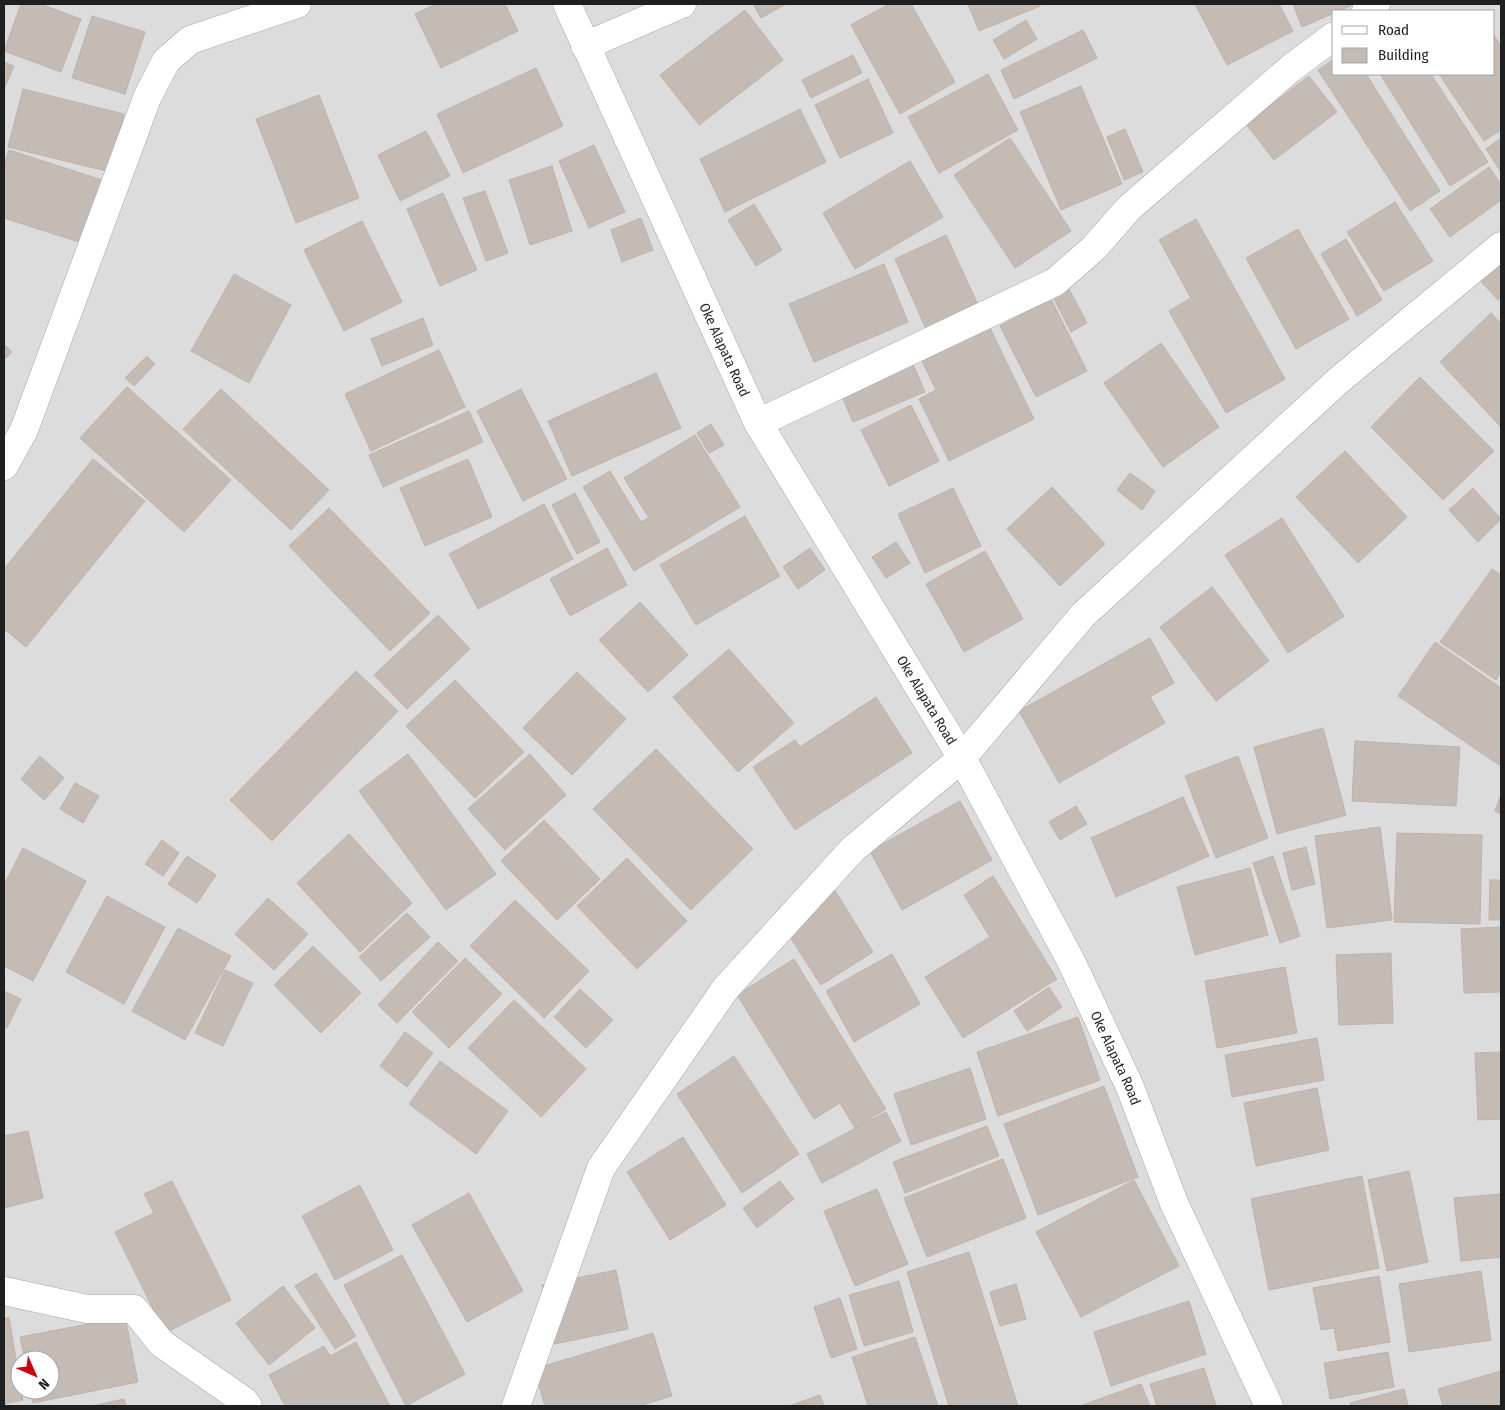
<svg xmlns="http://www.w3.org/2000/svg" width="1505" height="1410" viewBox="0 0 1505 1410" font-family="'Fira Sans Condensed',sans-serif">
	<rect width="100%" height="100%" fill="#efebe5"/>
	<path fill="#dddcdc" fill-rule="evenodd" d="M4,4h1497v1402h-1497zM1334,11h160v63h-160zM20,1360h30v30h-30z"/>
	<g fill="#c4bbb4" stroke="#c1b1a7">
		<polygon points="21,4 40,4 81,19 61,72 4,51"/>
		<polygon points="436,4 505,4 518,31 441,68 415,14"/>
		<polygon points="753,4 786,4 761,18"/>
		<polygon points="889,4 911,4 955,82 900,114 851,25"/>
		<polygon points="968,4 1039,4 1040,6 979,31"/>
		<polygon points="1195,4 1279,4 1293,31 1227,65"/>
		<polygon points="1293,4 1355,4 1302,27"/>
		<polygon points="745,10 783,60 699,125 660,75"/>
		<polygon points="92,16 145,32 125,94 72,78"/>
		<polygon points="1026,20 1037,39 1004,59 993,40"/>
		<polygon points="1083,30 1097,58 1014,99 1001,70"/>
		<polygon points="1494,35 1501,46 1501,130 1484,141 1439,74 1494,74"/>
		<polygon points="853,55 862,73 811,98 802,80"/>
		<polygon points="1334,59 1334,74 1366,74 1440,191 1410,211 1318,70"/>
		<polygon points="4,62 14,66 4,89"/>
		<polygon points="536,68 563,126 463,173 437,114"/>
		<polygon points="988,74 1018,130 939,173 908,117"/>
		<polygon points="1380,74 1431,74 1488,162 1450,186"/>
		<polygon points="1309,76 1337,112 1274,160 1246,124"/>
		<polygon points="868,79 893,133 840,158 815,105"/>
		<polygon points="1081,86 1122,184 1061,210 1020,112"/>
		<polygon points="23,89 124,114 110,172 8,147"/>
		<polygon points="319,95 359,198 296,223 256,119"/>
		<polygon points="800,109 826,162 725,212 700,159"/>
		<polygon points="1125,129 1143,172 1124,180 1107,137"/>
		<polygon points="426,131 450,176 400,201 378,155"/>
		<polygon points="1010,138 1071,231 1015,268 954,175"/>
		<polygon points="1501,138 1501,172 1486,149"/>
		<polygon points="594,145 625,212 589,228 559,161"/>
		<polygon points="9,150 105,181 85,244 4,218 4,165"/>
		<polygon points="910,161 943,217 855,269 823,213"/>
		<polygon points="552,166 572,231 530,245 509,180"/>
		<polygon points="1489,167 1501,184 1501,200 1450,237 1430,209"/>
		<polygon points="485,191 508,253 486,261 463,198"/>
		<polygon points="443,193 477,270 440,286 407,209"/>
		<polygon points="1395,202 1433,261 1384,291 1347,232"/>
		<polygon points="754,204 782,250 756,266 728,220"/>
		<polygon points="641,218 653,250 622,262 611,230"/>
		<polygon points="1196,219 1285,379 1226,413 1169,311 1191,298 1159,240"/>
		<polygon points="362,221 402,302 344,331 304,250"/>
		<polygon points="1298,229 1349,319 1296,349 1246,258"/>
		<polygon points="946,235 978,305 926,329 895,259"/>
		<polygon points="1346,239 1382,300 1357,316 1321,254"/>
		<polygon points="1501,251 1501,296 1498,300 1475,275"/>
		<polygon points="884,264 908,322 814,362 789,304"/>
		<polygon points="234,274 291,305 249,383 191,351"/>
		<polygon points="1069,289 1087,323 1071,332 1053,297"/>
		<polygon points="1051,299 1087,371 1036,397 1000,326"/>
		<polygon points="1491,313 1501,324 1501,427 1440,362"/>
		<polygon points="423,318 433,345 382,366 371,339"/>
		<polygon points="990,328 1034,419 949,461 919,399 936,390 922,361"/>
		<polygon points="1161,343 1219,427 1163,467 1104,383"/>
		<polygon points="4,344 12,352 4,360"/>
		<polygon points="439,350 465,407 371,451 345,394"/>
		<polygon points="147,356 155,364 134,386 125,378"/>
		<polygon points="912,362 925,392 853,422 840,392"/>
		<polygon points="656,373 681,428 572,476 548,421"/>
		<polygon points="1420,377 1494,451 1443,500 1371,427"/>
		<polygon points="127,387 231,480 184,532 80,438"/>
		<polygon points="221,389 329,490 291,530 183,429"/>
		<polygon points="521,389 567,479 523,501 477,411"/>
		<polygon points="911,405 939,461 889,486 861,430"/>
		<polygon points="469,411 483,442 383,487 369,455"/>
		<polygon points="711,424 724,445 709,453 697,433"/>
		<polygon points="695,435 740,507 634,571 583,487 610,471 641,522 649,518 624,478"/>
		<polygon points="1345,451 1407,517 1358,563 1296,497"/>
		<polygon points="93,459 145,501 26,647 4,629 4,569"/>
		<polygon points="468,459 492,517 425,546 400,488"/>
		<polygon points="1130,473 1155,491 1142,510 1117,490"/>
		<polygon points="1052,487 1105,544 1060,586 1007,529"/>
		<polygon points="953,488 981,546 925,573 898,514"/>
		<polygon points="1473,488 1501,519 1478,542 1449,510"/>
		<polygon points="575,493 600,542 577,554 552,505"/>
		<polygon points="544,504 573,559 478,609 449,554"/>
		<polygon points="329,508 430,613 390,651 289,546"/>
		<polygon points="745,516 780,576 696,625 660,565"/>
		<polygon points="1282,518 1344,616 1288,653 1225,555"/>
		<polygon points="896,542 910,563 886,578 872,557"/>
		<polygon points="607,548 627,585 570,616 550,579"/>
		<polygon points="810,548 825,570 798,589 783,567"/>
		<polygon points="985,551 1023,619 964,652 926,584"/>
		<polygon points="1492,569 1501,575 1501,672 1496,680 1440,642"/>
		<polygon points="1212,587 1269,661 1216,701 1160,627"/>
		<polygon points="640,602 688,655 648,692 599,640"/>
		<polygon points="438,615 470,649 407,709 374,675"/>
		<polygon points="1150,638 1174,683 1150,697 1165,723 1059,783 1019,711"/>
		<polygon points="1435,642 1501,688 1501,762 1499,765 1398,696"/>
		<polygon points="729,649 794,723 738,772 673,697"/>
		<polygon points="356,671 398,711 272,841 230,800"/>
		<polygon points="577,672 626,719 572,775 523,728"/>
		<polygon points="455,680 524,752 475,798 406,726"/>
		<polygon points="876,697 912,753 795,830 753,767 795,740 800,747"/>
		<polygon points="1323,728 1346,815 1277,834 1254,747"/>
		<polygon points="1355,741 1460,747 1456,806 1352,801"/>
		<polygon points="656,749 753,849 691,910 593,809"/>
		<polygon points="408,754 496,874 446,910 359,791"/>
		<polygon points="530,754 566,795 505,850 468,809"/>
		<polygon points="40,756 64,778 44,800 21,779"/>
		<polygon points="1238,756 1268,838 1216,858 1185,776"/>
		<polygon points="75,783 99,796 83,823 60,809"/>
		<polygon points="1501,795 1501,814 1495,811"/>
		<polygon points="1183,797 1209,856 1116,897 1091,838"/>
		<polygon points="960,801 992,860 902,910 870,851"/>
		<polygon points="1076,806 1087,824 1060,840 1049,822"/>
		<polygon points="544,820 600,879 557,920 501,861"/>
		<polygon points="1380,827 1392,920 1327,928 1315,836"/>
		<polygon points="1397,833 1482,835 1480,924 1394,922"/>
		<polygon points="349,834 412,903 360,952 297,883"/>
		<polygon points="162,840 179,853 163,876 145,864"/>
		<polygon points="1306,847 1315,884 1292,890 1283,853"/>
		<polygon points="23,848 86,881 33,981 4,966 4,885"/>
		<polygon points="187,856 216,875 197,903 168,884"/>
		<polygon points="1273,856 1300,936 1280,943 1253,863"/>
		<polygon points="627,858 687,921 637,969 577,906"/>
		<polygon points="1250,868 1268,935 1195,955 1177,887"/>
		<polygon points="993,876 1057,979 963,1038 925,977 990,937 964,895"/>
		<polygon points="1490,880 1501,880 1501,920 1489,920"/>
		<polygon points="834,889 873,952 821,985 781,923"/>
		<polygon points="107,896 165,927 124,1004 66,972"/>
		<polygon points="268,898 308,934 274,970 235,934"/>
		<polygon points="515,900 589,971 544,1018 470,946"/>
		<polygon points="407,913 430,937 381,981 359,957"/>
		<polygon points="1501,927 1501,992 1464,993 1461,929"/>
		<polygon points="178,928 231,956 185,1040 132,1011"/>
		<polygon points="438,942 458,961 397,1023 378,1005"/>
		<polygon points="313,946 361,993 321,1033 274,985"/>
		<polygon points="1391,953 1393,1023 1339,1025 1336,955"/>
		<polygon points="892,954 920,1004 854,1042 826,991"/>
		<polygon points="465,958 502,994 449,1048 412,1012"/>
		<polygon points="794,959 886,1109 855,1128 840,1103 814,1119 737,995"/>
		<polygon points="1285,967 1297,1033 1217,1048 1205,981"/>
		<polygon points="225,970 253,983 223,1046 195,1033"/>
		<polygon points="1049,987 1062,1007 1027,1031 1014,1011"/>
		<polygon points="580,989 613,1020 586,1048 554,1017"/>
		<polygon points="4,991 21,999 7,1028 4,1027"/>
		<polygon points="514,1000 586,1069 541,1117 468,1048"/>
		<polygon points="1078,1017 1100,1080 998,1116 977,1052"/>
		<polygon points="405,1032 433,1053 407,1087 380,1066"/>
		<polygon points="1317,1038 1324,1080 1232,1097 1225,1055"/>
		<polygon points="1501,1052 1501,1119 1478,1120 1475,1053"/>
		<polygon points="734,1056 799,1154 742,1193 677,1094"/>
		<polygon points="440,1061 508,1111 476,1154 409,1104"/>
		<polygon points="970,1068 986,1119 911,1145 894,1094"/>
		<polygon points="1104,1086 1138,1177 1038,1215 1004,1124"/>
		<polygon points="1317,1088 1329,1150 1256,1166 1244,1103"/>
		<polygon points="886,1112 901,1141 822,1183 807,1154"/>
		<polygon points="987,1126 999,1156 905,1193 893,1162"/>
		<polygon points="28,1131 43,1198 4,1208 4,1136"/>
		<polygon points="683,1137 726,1205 670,1240 627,1172"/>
		<polygon points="1003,1159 1026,1218 927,1257 904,1198"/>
		<polygon points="1409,1171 1428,1262 1387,1271 1368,1180"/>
		<polygon points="1362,1176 1379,1268 1269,1290 1251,1199"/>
		<polygon points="1134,1180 1179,1266 1081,1317 1036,1232"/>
		<polygon points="172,1181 231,1300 165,1333 115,1232 154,1213 144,1194"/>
		<polygon points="780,1181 794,1199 757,1228 743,1208"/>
		<polygon points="360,1185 393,1250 335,1280 302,1216"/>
		<polygon points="877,1189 908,1264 855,1286 824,1211"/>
		<polygon points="469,1193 523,1291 467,1322 412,1225"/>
		<polygon points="1501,1194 1501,1257 1461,1261 1454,1198"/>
		<polygon points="969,1252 1018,1406 949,1406 907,1272"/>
		<polygon points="402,1255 465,1374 406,1406 344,1285"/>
		<polygon points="616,1270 628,1329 554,1344 542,1285"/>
		<polygon points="1481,1271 1491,1340 1409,1352 1399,1284"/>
		<polygon points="316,1273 356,1336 335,1349 295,1286"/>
		<polygon points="1379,1276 1390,1342 1338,1351 1334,1328 1321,1330 1313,1288"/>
		<polygon points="899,1281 913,1332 864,1346 849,1295"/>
		<polygon points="1016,1284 1026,1319 1000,1326 990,1292"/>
		<polygon points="283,1286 315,1328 269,1365 236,1323"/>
		<polygon points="840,1298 857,1349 831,1358 814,1307"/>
		<polygon points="1189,1301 1206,1354 1111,1386 1094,1332"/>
		<polygon points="125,1317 138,1382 33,1403 30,1390 50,1390 50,1360 25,1360 20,1337"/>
		<polygon points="4,1318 9,1318 23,1400 4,1404"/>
		<polygon points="653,1333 672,1396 639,1406 545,1406 534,1369"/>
		<polygon points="915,1337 938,1406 868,1406 852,1357"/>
		<polygon points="356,1342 390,1406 285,1406 269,1375 324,1346 330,1356"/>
		<polygon points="1388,1352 1394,1387 1330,1399 1324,1363"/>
		<polygon points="1204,1368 1216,1406 1157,1406 1150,1384"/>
		<polygon points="1501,1371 1501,1406 1443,1406 1438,1389"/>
		<polygon points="1141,1384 1150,1406 1080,1406"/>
		<polygon points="1404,1389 1408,1406 1351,1406 1350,1403"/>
		<polygon points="820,1395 824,1406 789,1406"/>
		<polygon points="124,1399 126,1406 92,1406"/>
	</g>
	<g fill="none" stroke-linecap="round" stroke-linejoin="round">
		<g stroke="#a6a6a6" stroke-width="29">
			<g id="street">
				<path id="s1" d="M567,4l191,419 204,335 109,203 59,126 44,116 95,203"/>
				<polyline points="1366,11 1376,4"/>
				<polyline points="585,46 682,4"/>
				<polyline points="758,423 1055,282 1094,248 1129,208 1290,69 1334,36"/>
				<polyline points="4,466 24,430 147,98 166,61 190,40 297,4"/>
				<polyline points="4,1291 87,1309 134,1309 161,1343 244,1401 248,1406"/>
				<polyline points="516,1406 601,1168 726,988 853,849 962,758 1083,615 1339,380 1501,246"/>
			</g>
		</g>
		<use href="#street" stroke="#fff" stroke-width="28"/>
	</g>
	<g text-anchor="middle" stroke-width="4" stroke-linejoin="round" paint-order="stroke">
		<g font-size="14" fill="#1f1f1f" stroke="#fff">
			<text dy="5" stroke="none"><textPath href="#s1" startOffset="380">Oke Alapata Road</textPath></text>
			<text dy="5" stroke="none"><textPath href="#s1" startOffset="785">Oke Alapata Road</textPath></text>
			<text dy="5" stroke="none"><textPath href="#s1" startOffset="1190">Oke Alapata Road</textPath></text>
		</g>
	</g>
	<rect width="1505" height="1410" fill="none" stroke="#1f1f1f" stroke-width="10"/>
	<rect x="1332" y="10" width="162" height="65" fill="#ffffff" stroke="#a5a5a5"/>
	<rect x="1342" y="26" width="25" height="8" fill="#ffffff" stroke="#a5a5a5"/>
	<text x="1378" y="35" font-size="15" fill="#1f1f1f">Road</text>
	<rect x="1342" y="48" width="25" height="15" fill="#c4bbb4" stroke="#a5a5a5"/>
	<text x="1378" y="60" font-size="15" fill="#1f1f1f">Building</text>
	<g transform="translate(35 1375) rotate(135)"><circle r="24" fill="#ffffff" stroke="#a5a5a5"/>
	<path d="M0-4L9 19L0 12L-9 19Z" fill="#cc010c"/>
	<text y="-8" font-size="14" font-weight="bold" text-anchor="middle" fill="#1f1f1f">N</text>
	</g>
</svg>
